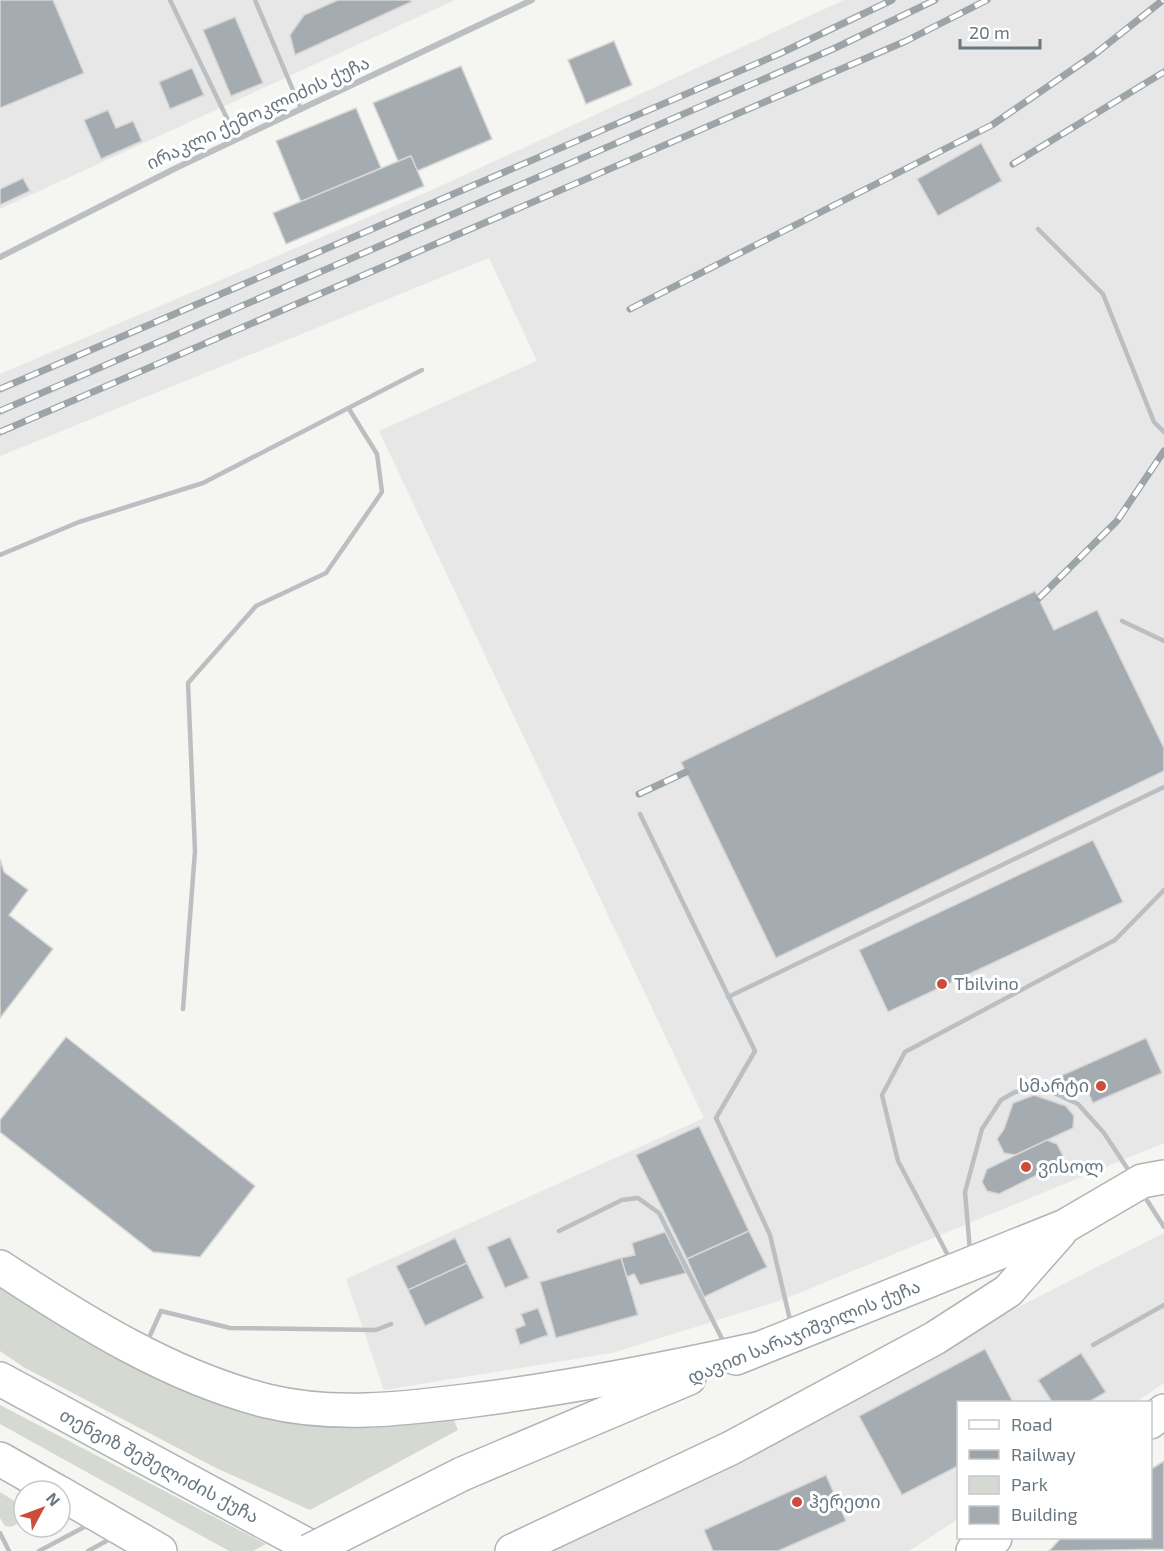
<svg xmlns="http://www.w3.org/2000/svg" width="1164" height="1551" viewBox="0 0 1164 1551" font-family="'Exo 2','Noto Sans Georgian',sans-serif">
	<rect width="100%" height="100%" fill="#f5f5f2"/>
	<g fill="#e6e7e6">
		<polygon points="0,0 455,0 0,209"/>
		<polygon points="844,0 1164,0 1164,1143 782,1300 612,1353 384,1390 346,1279 704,1118 379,431 537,361 489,258 0,456 0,374 432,190"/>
		<polygon points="1164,1233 1164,1383 1136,1402 958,1402 958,1519 909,1551 538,1551"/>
	</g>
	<g fill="#d5d9d2">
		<polygon points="0,1277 157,1372 451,1413 458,1430 310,1510 216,1468 25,1368 0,1351"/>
		<polygon points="0,1405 266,1544 253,1551 229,1551 0,1424"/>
		<polygon points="0,1492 24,1507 24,1520 11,1527 5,1526 0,1518"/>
	</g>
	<g fill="#a5acb1" stroke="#d7d6d5" stroke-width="1.5">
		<polygon points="0,0 53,0 84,73 0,108"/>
		<polygon points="338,0 411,0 411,2 295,55 290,35 304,15"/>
		<polygon points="235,17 263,83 231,96 203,30"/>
		<polygon points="614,41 632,85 586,104 568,60"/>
		<polygon points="461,66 492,139 417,171 411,156 398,161 373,103"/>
		<polygon points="192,68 204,95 170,109 159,82"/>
		<polygon points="356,108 381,168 301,202 276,141"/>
		<polygon points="108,110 116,128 133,121 142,141 101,159 84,120"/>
		<polygon points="981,143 1002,181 938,216 917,179"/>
		<polygon points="411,156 424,186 286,244 273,213"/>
		<polygon points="23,178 30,191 0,205 0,189"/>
		<polygon points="1035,591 1054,630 1097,610 1164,748 1164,771 776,958 681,762"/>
		<polygon points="1093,840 1123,902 888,1012 859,950"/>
		<polygon points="0,859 4,872 28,890 9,915 53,949 0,1018"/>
		<polygon points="66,1037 255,1186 200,1257 153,1252 0,1132 0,1120"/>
		<polygon points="1146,1038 1162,1073 1093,1103 1086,1088 1049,1081"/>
		<polygon points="1034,1095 1066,1106 1074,1116 1073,1128 1015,1155 1004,1153 997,1139 1004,1129 1013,1103"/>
		<polygon points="699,1126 749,1231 687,1259 636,1155"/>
		<polygon points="1047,1140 1057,1144 1063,1156 1059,1164 999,1194 987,1191 982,1182 987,1169"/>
		<polygon points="749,1231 767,1267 704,1297 687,1259"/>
		<polygon points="665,1232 686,1273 640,1285 634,1274 627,1277 621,1258 635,1255 632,1243"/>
		<polygon points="510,1237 529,1278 505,1288 487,1247"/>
		<polygon points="455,1238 467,1263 408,1290 396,1266"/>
		<polygon points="621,1258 638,1315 556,1338 540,1282"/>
		<polygon points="467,1263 484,1298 425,1326 408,1290"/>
		<polygon points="538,1308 548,1335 520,1345 515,1329 525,1325 521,1314"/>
		<polygon points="985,1349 1013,1402 958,1402 958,1466 902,1495 859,1416"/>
		<polygon points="1081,1353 1106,1392 1089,1402 1052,1402 1038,1380"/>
		<polygon points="1164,1461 1164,1549 1049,1551 1061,1538 1150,1538 1150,1470"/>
		<polygon points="826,1475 846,1521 778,1551 713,1551 704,1530"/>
	</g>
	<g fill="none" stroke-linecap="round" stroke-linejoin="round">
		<g stroke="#afb4b6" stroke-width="36">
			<g id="primary">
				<path d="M0,1267c82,54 171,110 267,134 65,16 134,8 199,0 98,-12 195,-31 291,-52"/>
				<polyline points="736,1358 1065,1226 1142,1181 1164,1177"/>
				<polyline points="0,1379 318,1551"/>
				<polyline points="1150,1422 1164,1411"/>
				<polyline points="0,1459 56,1491"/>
				<polyline points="462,1474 689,1378"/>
				<polyline points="60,1493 160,1551"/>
				<polyline points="512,1551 731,1448 935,1338 1008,1291 1060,1232"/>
				<polyline points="973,1551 995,1538"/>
			</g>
		</g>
		<g stroke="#bbbfc2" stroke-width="4.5">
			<polyline points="170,0 237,139"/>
			<polyline points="255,0 301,109"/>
			<polyline points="1038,229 1103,294 1154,422 1164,432"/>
			<polyline points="0,555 79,522 203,483 422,370"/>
			<polyline points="1122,621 1164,641"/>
			<polyline points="640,814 755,1051 716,1118 770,1235 791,1324"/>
			<polyline points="728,997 1164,787"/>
			<polyline points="183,1009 195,851 188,683 256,606 326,573 382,492 377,454 349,409"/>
			<polyline points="1143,1194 1164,1227"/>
			<polyline points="559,1231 622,1200 638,1198 659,1213 725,1345"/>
			<polyline points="970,1251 965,1192 982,1129 1001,1100 1015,1092 1041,1087 1078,1104 1104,1133 1131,1174"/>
			<polyline points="951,1261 898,1161 882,1095 905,1052 1115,940 1164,890"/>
			<polyline points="148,1340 161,1311 230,1328 376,1330 391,1324"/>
			<polyline points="1093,1345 1164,1305"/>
			<polyline points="0,1533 9,1551"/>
			<polyline points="39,1551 90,1524"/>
			<polyline points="88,1551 112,1538"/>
		</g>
		<polyline stroke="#bbbfc2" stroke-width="6" points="0,257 176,168 532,0"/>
		<use href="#primary" stroke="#fff" stroke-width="33"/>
		<g stroke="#9da4a8" stroke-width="7">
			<g id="rail">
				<polyline points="1013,164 1164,72"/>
				<polyline points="630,309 992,125 1095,54 1163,0"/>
				<polyline points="0,389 779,54 892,0"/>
				<polyline points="0,411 833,49 935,0"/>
				<polyline points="0,432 906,41 987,0"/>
				<polyline points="1039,598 1117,521 1164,451"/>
				<polyline points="639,794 686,772"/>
			</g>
		</g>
		<use href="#rail" stroke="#fff" stroke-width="4.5" stroke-dasharray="14" stroke-linecap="butt"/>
		<g stroke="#afb4b6" stroke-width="36" stroke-linecap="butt">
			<polyline id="primary-bridge" points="309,1551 462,1474"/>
		</g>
		<use href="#primary-bridge" stroke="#fff" stroke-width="33"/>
	</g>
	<g fill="#cd4d3a" stroke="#fff" stroke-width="2">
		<circle cx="942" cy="984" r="6"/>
		<circle cx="1101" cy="1086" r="6"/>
		<circle cx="1026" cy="1167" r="6"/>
		<circle cx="797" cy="1502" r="6"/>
	</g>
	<g text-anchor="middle" stroke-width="6" stroke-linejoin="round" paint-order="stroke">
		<g font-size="18" fill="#687780" stroke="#fff">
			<text transform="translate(258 113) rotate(-25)" y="6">ირაკლი ქემოკლიძის ქუჩა</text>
			<text transform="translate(804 1332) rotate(-22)" y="6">დავით სარაჯიშვილის ქუჩა</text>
			<text transform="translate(159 1466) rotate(28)" y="6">თენგიზ შეშელიძის ქუჩა</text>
		</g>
		<g font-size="18" fill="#687780" stroke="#fff" text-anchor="start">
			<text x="954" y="990">Tbilvino</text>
			<text x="1089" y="1092" text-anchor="end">სმარტი</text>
			<text x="1038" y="1173">ვისოლ</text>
			<text x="809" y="1508">ჰერეთი</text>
		</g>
	</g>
	<rect x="957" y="1401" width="195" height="138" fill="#ffffff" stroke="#c3c9cc" stroke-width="1.5"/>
	<rect x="969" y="1420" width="30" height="9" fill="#ffffff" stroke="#c3c9cc" stroke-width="1.5"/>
	<text x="1011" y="1431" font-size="18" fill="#687780">Road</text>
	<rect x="969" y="1450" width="30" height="9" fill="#9da4a8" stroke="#c3c9cc" stroke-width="1.5"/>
	<text x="1011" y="1461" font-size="18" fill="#687780">Railway</text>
	<rect x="969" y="1476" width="30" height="18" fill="#d5d9d2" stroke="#c3c9cc" stroke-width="1.5"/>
	<text x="1011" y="1491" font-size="18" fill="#687780">Park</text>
	<rect x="969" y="1506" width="30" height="18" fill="#a5acb1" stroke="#c3c9cc" stroke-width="1.5"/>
	<text x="1011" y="1521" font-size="18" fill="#687780">Building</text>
	<g transform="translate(42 1509) rotate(49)"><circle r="28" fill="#ffffff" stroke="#c3c9cc" stroke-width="1.5"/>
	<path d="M0-4.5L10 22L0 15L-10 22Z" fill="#cd4d3a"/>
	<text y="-9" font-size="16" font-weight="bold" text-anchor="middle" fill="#687780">N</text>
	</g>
	<path d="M960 39v9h80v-9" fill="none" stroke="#687780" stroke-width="3"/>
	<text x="969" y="39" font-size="18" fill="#687780" stroke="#ffffff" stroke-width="4.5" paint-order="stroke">20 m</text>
</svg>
